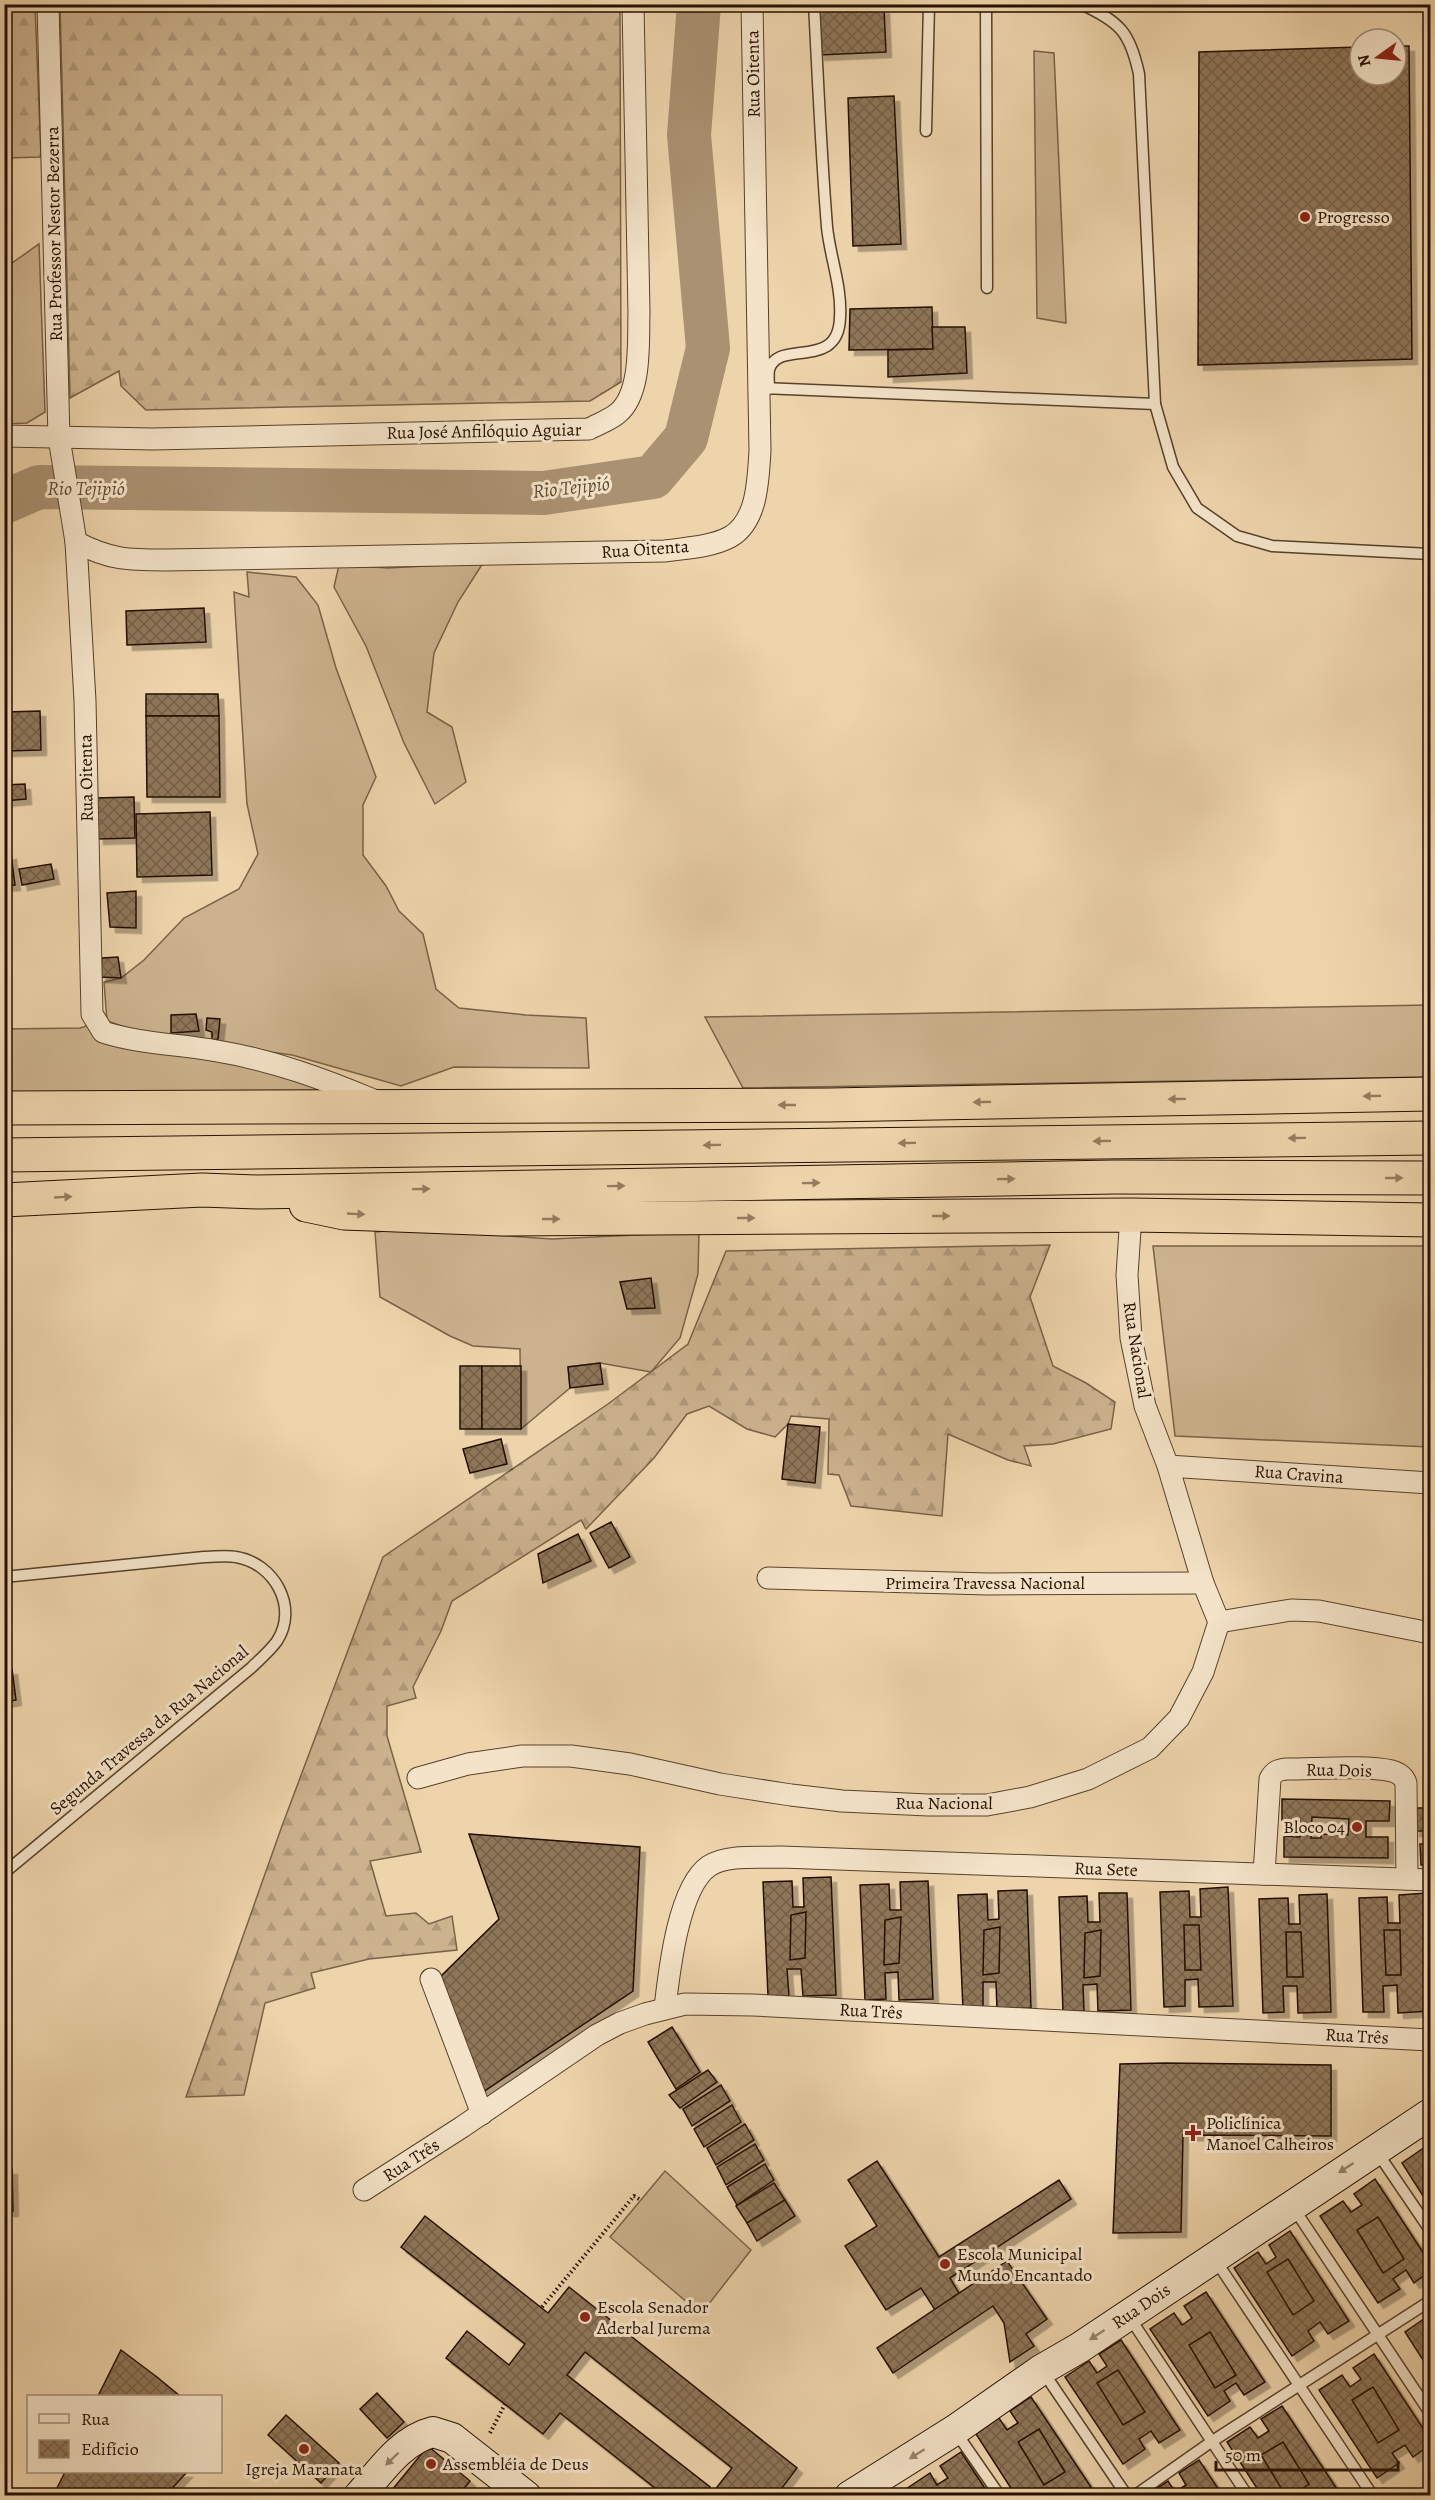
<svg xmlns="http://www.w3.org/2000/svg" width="1435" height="2500" viewBox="0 0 1435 2500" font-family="Alegreya,serif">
	<defs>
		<pattern id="forest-firs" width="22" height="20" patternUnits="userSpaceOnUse" patternTransform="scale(1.5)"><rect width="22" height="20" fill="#ccb38e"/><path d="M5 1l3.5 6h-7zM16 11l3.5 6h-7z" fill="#af9979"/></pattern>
		<pattern id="building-cross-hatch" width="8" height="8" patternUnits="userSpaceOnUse" patternTransform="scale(1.5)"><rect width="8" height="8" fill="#8e7659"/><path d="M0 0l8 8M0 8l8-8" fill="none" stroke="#745f47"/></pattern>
		<filter id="shadow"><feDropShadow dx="5.5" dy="5.5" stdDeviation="0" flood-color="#0004"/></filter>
	</defs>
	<rect width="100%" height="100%" fill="#eed4ab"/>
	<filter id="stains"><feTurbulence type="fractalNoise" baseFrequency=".00333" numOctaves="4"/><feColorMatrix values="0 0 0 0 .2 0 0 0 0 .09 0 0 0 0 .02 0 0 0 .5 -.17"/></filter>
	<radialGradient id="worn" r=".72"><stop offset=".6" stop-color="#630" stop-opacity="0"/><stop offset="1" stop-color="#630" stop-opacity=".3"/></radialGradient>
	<g fill="#ccb38e" stroke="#786247" stroke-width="1.5">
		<polygon points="1034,51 1054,53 1066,323 1037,318"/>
		<polygon points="39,244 45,412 27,423 5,424 5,268"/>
		<polygon points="483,563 458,602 434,653 427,712 452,727 466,782 435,804 404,743 366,646 334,587 339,565 388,568"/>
		<polygon points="247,572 296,577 318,605 336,668 376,777 363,805 363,855 386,886 399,911 423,934 436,989 459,1008 526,1015 586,1018 589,1068 454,1067 401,1086 292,1055 152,1036 107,1021 104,982 121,978 144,960 184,918 239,889 258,854 247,804 234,592 249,597"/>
		<polygon points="1430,1005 1430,1077 743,1088 705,1017"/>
		<polygon points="93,1024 343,1092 5,1098 4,1029 80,1028"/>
		<polygon points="409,1229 552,1239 699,1232 698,1274 680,1338 651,1372 600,1363 568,1367 570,1388 521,1429 520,1349 473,1346 450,1336 380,1297 375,1232"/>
		<polygon points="1153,1246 1430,1246 1430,1447 1175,1436"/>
		<polygon points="665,2171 751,2250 701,2314 610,2237"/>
	</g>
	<g fill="url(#forest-firs)" stroke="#786247" stroke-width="1.5">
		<polygon points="4,5 35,5 41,157 5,158"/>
		<polygon points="60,5 620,5 621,382 590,401 146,410 121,386 119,371 70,398"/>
		<polygon points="1050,1245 1030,1297 1053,1366 1086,1383 1115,1402 1111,1429 1053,1444 1024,1446 1031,1466 1008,1460 948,1434 942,1516 851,1506 839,1475 828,1474 829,1419 791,1416 788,1424 775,1437 747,1429 709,1406 687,1414 654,1458 586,1529 581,1520 452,1601 441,1631 413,1687 416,1698 387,1706 387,1736 421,1852 370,1861 386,1916 416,1913 429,1924 452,1916 457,1950 369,1959 311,1973 315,1988 265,2003 244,2095 186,2097 282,1826 383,1557 608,1404 688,1344 726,1251"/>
	</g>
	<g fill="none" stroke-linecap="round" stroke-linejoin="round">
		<polyline stroke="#aa9171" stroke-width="44" points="4,502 39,487 544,493 653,477 686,438 708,348 689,135 699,4"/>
	</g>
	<g fill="url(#building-cross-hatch)" stroke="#251000" stroke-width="1.5" fill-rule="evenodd" filter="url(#shadow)">
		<polygon points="884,8 886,52 819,55 819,11"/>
		<polygon points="1396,46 1409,46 1412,359 1198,365 1199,52 1360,47 1360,75 1396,75"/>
		<polygon points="894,96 901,244 853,246 848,98"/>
		<polygon points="932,307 933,349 849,350 850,309"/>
		<polygon points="932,327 965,327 967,373 888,377 888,350 933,349"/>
		<polygon points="204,608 206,642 127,645 126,611"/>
		<polygon points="146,694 218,694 219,716 146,716"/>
		<polygon points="40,711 41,750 6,751 5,712"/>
		<polygon points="146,716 219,716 220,797 147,797"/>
		<polygon points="25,784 26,799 4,801 4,785"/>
		<polygon points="134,797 135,838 98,839 96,798"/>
		<polygon points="210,812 212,875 137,877 136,814"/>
		<polygon points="11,854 15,885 4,886 4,855"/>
		<polygon points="51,864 54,879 22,885 19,869"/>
		<polygon points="136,891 136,928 110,927 107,893"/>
		<polygon points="118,957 121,978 100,977 102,958"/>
		<polygon points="196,1014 199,1031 171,1033 171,1015"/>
		<polygon points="207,1018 220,1019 218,1039 212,1040 212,1032 206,1030"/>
		<polygon points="651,1278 655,1308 627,1309 620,1282"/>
		<polygon points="600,1363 603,1384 570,1388 568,1367"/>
		<rect x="460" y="1366" width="22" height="63"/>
		<rect x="482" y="1366" width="39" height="63"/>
		<polygon points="788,1424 820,1427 815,1483 782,1479"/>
		<polygon points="501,1439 507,1464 470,1473 463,1449"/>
		<polygon points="611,1522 630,1557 609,1568 590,1533"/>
		<polygon points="578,1534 591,1561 543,1583 538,1554"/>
		<polygon points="12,1669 16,1700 4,1702 4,1670"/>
		<path d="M1282,1799l108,2 -1,20h-23v16h22v21l-104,-1v-21l16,1v-17h-18zM1312,1817l37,2 -1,16 -27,-1v4h-10z"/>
		<polygon points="1416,1808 1430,1808 1430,1831 1414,1831"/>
		<polygon points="469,1834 640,1847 633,1991 480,2094 437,1980 499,1919"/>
		<polygon points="1420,1844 1430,1844 1430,1865 1421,1865"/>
		<polygon points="831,1877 836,1995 803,1996 801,1969 787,1969 789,1996 768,1996 763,1882 792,1881 793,1907 804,1907 803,1878"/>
		<polygon points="928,1881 933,1999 899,2000 898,1972 885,1973 886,1999 865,2000 860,1885 889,1884 890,1910 901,1910 900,1882"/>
		<polygon points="1228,1887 1233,2006 1199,2007 1198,1979 1185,1980 1185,2006 1164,2007 1160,1892 1189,1891 1190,1917 1201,1917 1200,1889"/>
		<polygon points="1027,1890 1031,2008 997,2009 996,1982 983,1982 983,2008 963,2009 958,1895 987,1894 988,1920 999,1919 998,1891"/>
		<polygon points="1099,1893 1127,1893 1131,2010 1098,2011 1097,1984 1083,1985 1084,2011 1063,2012 1059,1897 1087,1896 1088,1922 1100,1922"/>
		<polygon points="1427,1893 1430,2011 1398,2013 1397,1985 1383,1986 1384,2012 1363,2012 1359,1898 1387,1897 1388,1923 1400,1923 1399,1895"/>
		<polygon points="1327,1894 1331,2012 1298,2013 1297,1986 1283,1986 1284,2012 1263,2013 1259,1899 1288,1898 1289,1924 1300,1924 1299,1895"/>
		<polygon points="806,1912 805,1958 790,1960 791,1915"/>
		<polygon points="901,1917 899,1963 884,1965 885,1920"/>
		<polygon points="1184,1925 1199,1925 1201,1970 1185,1970"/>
		<polygon points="1000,1927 999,1973 983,1975 984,1930"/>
		<polygon points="1101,1930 1100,1976 1084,1978 1085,1933"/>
		<polygon points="1384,1930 1400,1930 1401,1975 1386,1975"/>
		<polygon points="1286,1932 1301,1932 1303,1977 1287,1977"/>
		<polygon points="672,2027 700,2072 676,2089 648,2042"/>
		<polygon points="1166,2063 1331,2065 1331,2136 1183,2135 1181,2232 1113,2233 1120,2064"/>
		<polygon points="708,2070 717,2082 680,2108 669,2095"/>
		<polygon points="721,2085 730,2101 692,2126 683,2109"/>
		<polygon points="732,2105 741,2122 704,2147 694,2129"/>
		<polygon points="745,2124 754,2140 716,2165 707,2148"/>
		<polygon points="755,2144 764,2160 726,2185 717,2167"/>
		<polygon points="1425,2147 1430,2155 1430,2207 1402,2163"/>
		<polygon points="877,2161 939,2257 1059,2180 1071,2199 950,2278 959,2293 935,2310 921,2288 886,2310 845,2246 877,2226 848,2180"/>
		<polygon points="765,2164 774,2180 737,2205 727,2187"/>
		<polygon points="4,2169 12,2169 13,2211 4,2211"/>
		<polygon points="1375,2179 1430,2263 1430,2271 1414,2283 1406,2270 1393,2279 1400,2289 1378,2303 1320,2216 1343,2201 1351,2212 1362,2205 1354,2194"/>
		<polygon points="774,2183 785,2200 747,2223 736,2206"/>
		<polygon points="785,2200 795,2216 757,2241 747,2223"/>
		<polygon points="425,2216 548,2313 569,2287 797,2468 776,2496 710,2496 732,2468 585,2352 567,2375 710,2487 703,2496 665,2496 560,2413 543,2434 446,2358 467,2331 509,2365 525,2344 401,2247"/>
		<polygon points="1378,2217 1404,2259 1383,2273 1357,2230"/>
		<polygon points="1290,2231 1349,2321 1328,2334 1320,2322 1308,2331 1314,2341 1292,2356 1234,2268 1258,2252 1266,2264 1276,2257 1269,2245"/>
		<polygon points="1288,2259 1314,2301 1293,2315 1267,2272"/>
		<polygon points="1007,2261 1047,2319 1026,2334 1034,2346 1010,2362 1004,2323 993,2306 893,2373 877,2348"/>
		<polygon points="1206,2292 1265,2382 1244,2395 1236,2383 1224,2391 1230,2401 1208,2416 1150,2329 1174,2313 1182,2325 1192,2318 1184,2306"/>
		<polygon points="1428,2316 1430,2320 1430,2371 1405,2332"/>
		<polygon points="1210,2332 1236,2375 1215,2388 1189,2345"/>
		<polygon points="1121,2340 1180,2430 1159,2443 1151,2431 1139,2439 1145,2449 1123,2464 1065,2377 1089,2361 1097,2373 1107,2366 1099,2354"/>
		<polygon points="121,2350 157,2377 180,2396 98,2396"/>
		<polygon points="1374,2354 1430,2439 1430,2445 1413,2457 1405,2445 1392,2453 1399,2463 1377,2478 1319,2390 1342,2375 1350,2387 1361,2379 1353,2368"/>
		<polygon points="1118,2370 1145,2412 1123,2425 1097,2383"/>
		<polygon points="1373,2387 1399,2430 1378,2443 1352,2400"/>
		<polygon points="377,2393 404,2422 387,2438 360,2409"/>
		<polygon points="1031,2397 1091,2487 1078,2496 1066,2496 1062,2489 1051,2496 1016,2496 976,2434 999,2418 1007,2430 1018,2423 1010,2411"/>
		<polygon points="1282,2406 1341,2495 1262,2496 1227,2442 1250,2427 1258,2438 1269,2431 1261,2419"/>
		<polygon points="286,2415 339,2463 321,2483 268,2435"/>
		<polygon points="1039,2429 1065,2472 1044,2485 1018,2442"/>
		<polygon points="1283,2442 1309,2484 1291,2496 1286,2496 1261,2455"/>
		<polygon points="428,2446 470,2481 458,2496 387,2496"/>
		<polygon points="961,2452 990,2496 910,2496 906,2489 930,2473 937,2485 948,2478 940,2466"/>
		<polygon points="1199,2460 1223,2496 1145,2496 1168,2481 1175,2492 1186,2485 1179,2473"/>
		<polygon points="65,2472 187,2472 165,2496 53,2496"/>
	</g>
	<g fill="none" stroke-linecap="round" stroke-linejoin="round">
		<g stroke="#57412b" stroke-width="13">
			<g id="lane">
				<polyline points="986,4 987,288"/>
				<path d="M1081,4c39,18 49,28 58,70l16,330 18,63 24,41 40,28 35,10 158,8"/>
				<polyline points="926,131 929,4"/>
				<polyline points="762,388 1155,404"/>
				<path d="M769,389c0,-6 -1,-14 0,-19 8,-32 70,2 71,-53 2,-30 -10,-60 -13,-90 -6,-74 -9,-148 -13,-223"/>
				<path d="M4,1577l200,-20c10,0 22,-2 32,0 38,6 63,50 41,84 -7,10 -18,19 -26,27l-247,205"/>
				<polyline points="1377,2152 1430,2230"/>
				<polyline points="1293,2207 1430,2413"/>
				<polyline points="1216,2261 1373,2496"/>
				<polyline points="1130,2318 1248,2496"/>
				<polyline points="1042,2370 1127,2496"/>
				<polyline points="955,2431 1000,2496"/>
				<polyline points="1134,2496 1211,2442 1430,2301"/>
			</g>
		</g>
		<g stroke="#57412b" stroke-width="23">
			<g id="street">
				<path d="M48,4l11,434 17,104c34,18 53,18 90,18l499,-9c21,-3 46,-4 65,-14 28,-16 28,-58 30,-86l-8,-447"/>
				<path d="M4,436l149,3 436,-10c9,-5 21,-9 29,-16 24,-20 20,-72 21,-100l-6,-309"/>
				<path d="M76,542l9,159 7,313 11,18c37,12 76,12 114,19 55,9 107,28 159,50"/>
				<polyline points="1168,1466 1430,1483"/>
				<polyline points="768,1578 988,1584 1203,1583"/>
				<polyline points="1219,1622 1291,1610 1319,1611 1430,1633"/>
				<polyline points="418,1778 468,1764 522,1756 571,1756 630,1764 720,1784 791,1795 842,1801 928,1805 987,1805 1030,1797 1088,1779 1150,1748 1179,1718 1203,1672 1219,1622 1203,1583 1168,1466 1145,1406 1131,1338 1127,1275 1131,1215"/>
				<path d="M1264,1874l6,-95c4,-8 8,-9 17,-10 29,0 79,-4 105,2 7,2 12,6 14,12l1,96"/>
				<polyline points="431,1979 482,2114"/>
				<path d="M665,2008c4,-35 13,-121 44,-142 18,-12 51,-8 72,-9l649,23"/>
				<polyline points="364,2190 462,2127 597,2035 620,2023 645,2014 685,2004 753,2005 1430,2040"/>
			</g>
		</g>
		<g stroke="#251000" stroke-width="32">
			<g id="secondary">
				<path d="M359,2496c21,-24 42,-56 74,-64l19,6 74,58"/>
				<polyline points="850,2496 955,2430 1041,2370 1079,2348 1430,2114"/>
			</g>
		</g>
		<g stroke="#251000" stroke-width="35">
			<g id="highway">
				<polyline points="4,1108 829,1105 1430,1094"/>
				<polyline points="4,1155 1430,1138"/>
				<polyline points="4,1200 202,1190 258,1192 1115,1177 1430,1178"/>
				<polyline points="306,1205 344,1213 502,1219 1131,1215 1430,1220"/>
			</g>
		</g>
		<g stroke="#251000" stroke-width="4" stroke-dasharray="1.5 3" stroke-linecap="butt">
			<polyline points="542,2307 634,2196 641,2200"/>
			<polyline points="490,2433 505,2404"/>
		</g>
		<use href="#lane" stroke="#f4e3c8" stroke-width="10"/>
		<use href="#street" stroke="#f4e3c8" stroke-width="21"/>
		<use href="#secondary" stroke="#f4e3c8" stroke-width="30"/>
		<use href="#highway" stroke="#eed4ab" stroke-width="33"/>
	</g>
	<defs><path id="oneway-solid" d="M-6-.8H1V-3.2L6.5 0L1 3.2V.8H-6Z" transform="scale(1.5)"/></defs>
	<g fill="#947c5e">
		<use href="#oneway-solid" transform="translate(1372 1096) rotate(179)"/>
		<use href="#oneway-solid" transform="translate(1177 1099) rotate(179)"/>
		<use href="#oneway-solid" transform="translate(982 1102) rotate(179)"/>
		<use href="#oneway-solid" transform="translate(787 1105) rotate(180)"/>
		<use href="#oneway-solid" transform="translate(1297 1138) rotate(179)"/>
		<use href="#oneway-solid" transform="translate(1102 1141) rotate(179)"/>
		<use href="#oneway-solid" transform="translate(907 1143) rotate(179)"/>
		<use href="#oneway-solid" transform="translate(712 1145) rotate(179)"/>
		<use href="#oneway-solid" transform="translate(1394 1178)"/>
		<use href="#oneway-solid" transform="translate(1006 1179) rotate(-1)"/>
		<use href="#oneway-solid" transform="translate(811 1183) rotate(-1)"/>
		<use href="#oneway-solid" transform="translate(616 1186) rotate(-1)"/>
		<use href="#oneway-solid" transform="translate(421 1189) rotate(-1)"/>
		<use href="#oneway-solid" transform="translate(63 1197) rotate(-3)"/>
		<use href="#oneway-solid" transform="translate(356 1214) rotate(3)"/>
		<use href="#oneway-solid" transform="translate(941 1216)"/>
		<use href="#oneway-solid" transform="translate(746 1218)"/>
		<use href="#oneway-solid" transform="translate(551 1219)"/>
	</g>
	<g fill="#97846e">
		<use href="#oneway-solid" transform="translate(1346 2168) rotate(147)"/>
		<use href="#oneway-solid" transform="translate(1097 2335) rotate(147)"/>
		<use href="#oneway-solid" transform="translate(917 2454) rotate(148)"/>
		<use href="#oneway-solid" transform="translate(392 2459) rotate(136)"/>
	</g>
	<g fill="#8f2418" stroke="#f4e3c8" stroke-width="2">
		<circle cx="1305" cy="217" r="6"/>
		<circle cx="1357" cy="1827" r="6"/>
		<path d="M1190 2124h6v6h6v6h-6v6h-6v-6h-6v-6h6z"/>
		<circle cx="945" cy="2264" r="6"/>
		<circle cx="585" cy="2317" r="6"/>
		<circle cx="304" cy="2449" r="6"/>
		<circle cx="431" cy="2464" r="6"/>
	</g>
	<g text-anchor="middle" stroke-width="6" stroke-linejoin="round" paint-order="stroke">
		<g font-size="18" fill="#251000" stroke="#f4e3c8">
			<text transform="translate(753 74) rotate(-91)" y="6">Rua Oitenta</text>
			<text transform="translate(54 234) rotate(-91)" y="6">Rua Professor Nestor Bezerra</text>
			<text transform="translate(484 431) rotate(-1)" y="6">Rua José Anfilóquio Aguiar</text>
			<text transform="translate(645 549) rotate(-4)" y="6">Rua Oitenta</text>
			<text transform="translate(86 778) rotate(-91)" y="6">Rua Oitenta</text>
			<text transform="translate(1137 1350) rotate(81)" y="6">Rua Nacional</text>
			<text transform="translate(1299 1474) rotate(4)" y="6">Rua Cravina</text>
			<text x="985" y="1589">Primeira Travessa Nacional</text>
			<text transform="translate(149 1730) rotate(-40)" y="6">Segunda Travessa da Rua Nacional</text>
			<text transform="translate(1339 1770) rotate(1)" y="6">Rua Dois</text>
			<text x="944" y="1809">Rua Nacional</text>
			<text transform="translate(1106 1869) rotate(2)" y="6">Rua Sete</text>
			<text transform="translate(871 2011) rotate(3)" y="6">Rua Três</text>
			<text transform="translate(1357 2036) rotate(3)" y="6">Rua Três</text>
			<text transform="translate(411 2160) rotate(-33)" y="6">Rua Três</text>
			<text transform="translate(1141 2306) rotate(-34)" y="6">Rua Dois</text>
		</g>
		<g font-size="18" fill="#251000" stroke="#f4e3c8" text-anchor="start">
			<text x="1317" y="223">Progresso</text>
			<text x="1345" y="1833" text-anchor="end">Bloco 04</text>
			<text x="1206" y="2129">Policlínica<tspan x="1206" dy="21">Manoel Calheiros</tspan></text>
			<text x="957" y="2260">Escola Municipal<tspan x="957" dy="21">Mundo Encantado</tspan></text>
			<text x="597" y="2313">Escola Senador<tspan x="597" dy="21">Aderbal Jurema</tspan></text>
			<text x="443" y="2470">Assembléia de Deus</text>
			<text x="304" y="2475" text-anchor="middle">Igreja Maranata</text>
		</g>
		<g font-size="20" font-style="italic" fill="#614a33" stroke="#f4e3c8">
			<text transform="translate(571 487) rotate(-6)" y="7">Rio Tejipió</text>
			<text x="86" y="495">Rio Tejipió</text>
		</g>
	</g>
	<rect width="1435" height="2500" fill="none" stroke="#eed4ab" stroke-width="24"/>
	<rect x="6" y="6" width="1423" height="2488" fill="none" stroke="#251000" stroke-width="3"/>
	<rect x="12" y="12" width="1411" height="2476" fill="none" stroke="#251000" stroke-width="1.5"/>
	<rect x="27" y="2395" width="195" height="78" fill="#f4e3c8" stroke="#a18f78" stroke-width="1.5"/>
	<rect x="39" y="2414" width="30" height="9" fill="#f4e3c8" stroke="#a18f78" stroke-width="1.5"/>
	<text x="81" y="2425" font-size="18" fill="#251000">Rua</text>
	<rect x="39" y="2440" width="30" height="18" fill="url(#building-cross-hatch)" stroke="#a18f78" stroke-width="1.5"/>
	<text x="81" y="2455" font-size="18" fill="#251000">Edifício</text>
	<g transform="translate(1378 57) rotate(255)"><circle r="28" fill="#f4e3c8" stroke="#a18f78" stroke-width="1.5"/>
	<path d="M0-4.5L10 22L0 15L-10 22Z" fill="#8f2418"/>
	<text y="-9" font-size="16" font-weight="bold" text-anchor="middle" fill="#251000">N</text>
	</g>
	<path d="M1216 2461v9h182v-9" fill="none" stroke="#251000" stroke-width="3"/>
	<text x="1225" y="2461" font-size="18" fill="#251000" stroke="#f4e3c8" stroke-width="4.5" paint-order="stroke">50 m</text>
	<rect width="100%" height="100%" filter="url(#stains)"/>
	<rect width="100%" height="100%" fill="url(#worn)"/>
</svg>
